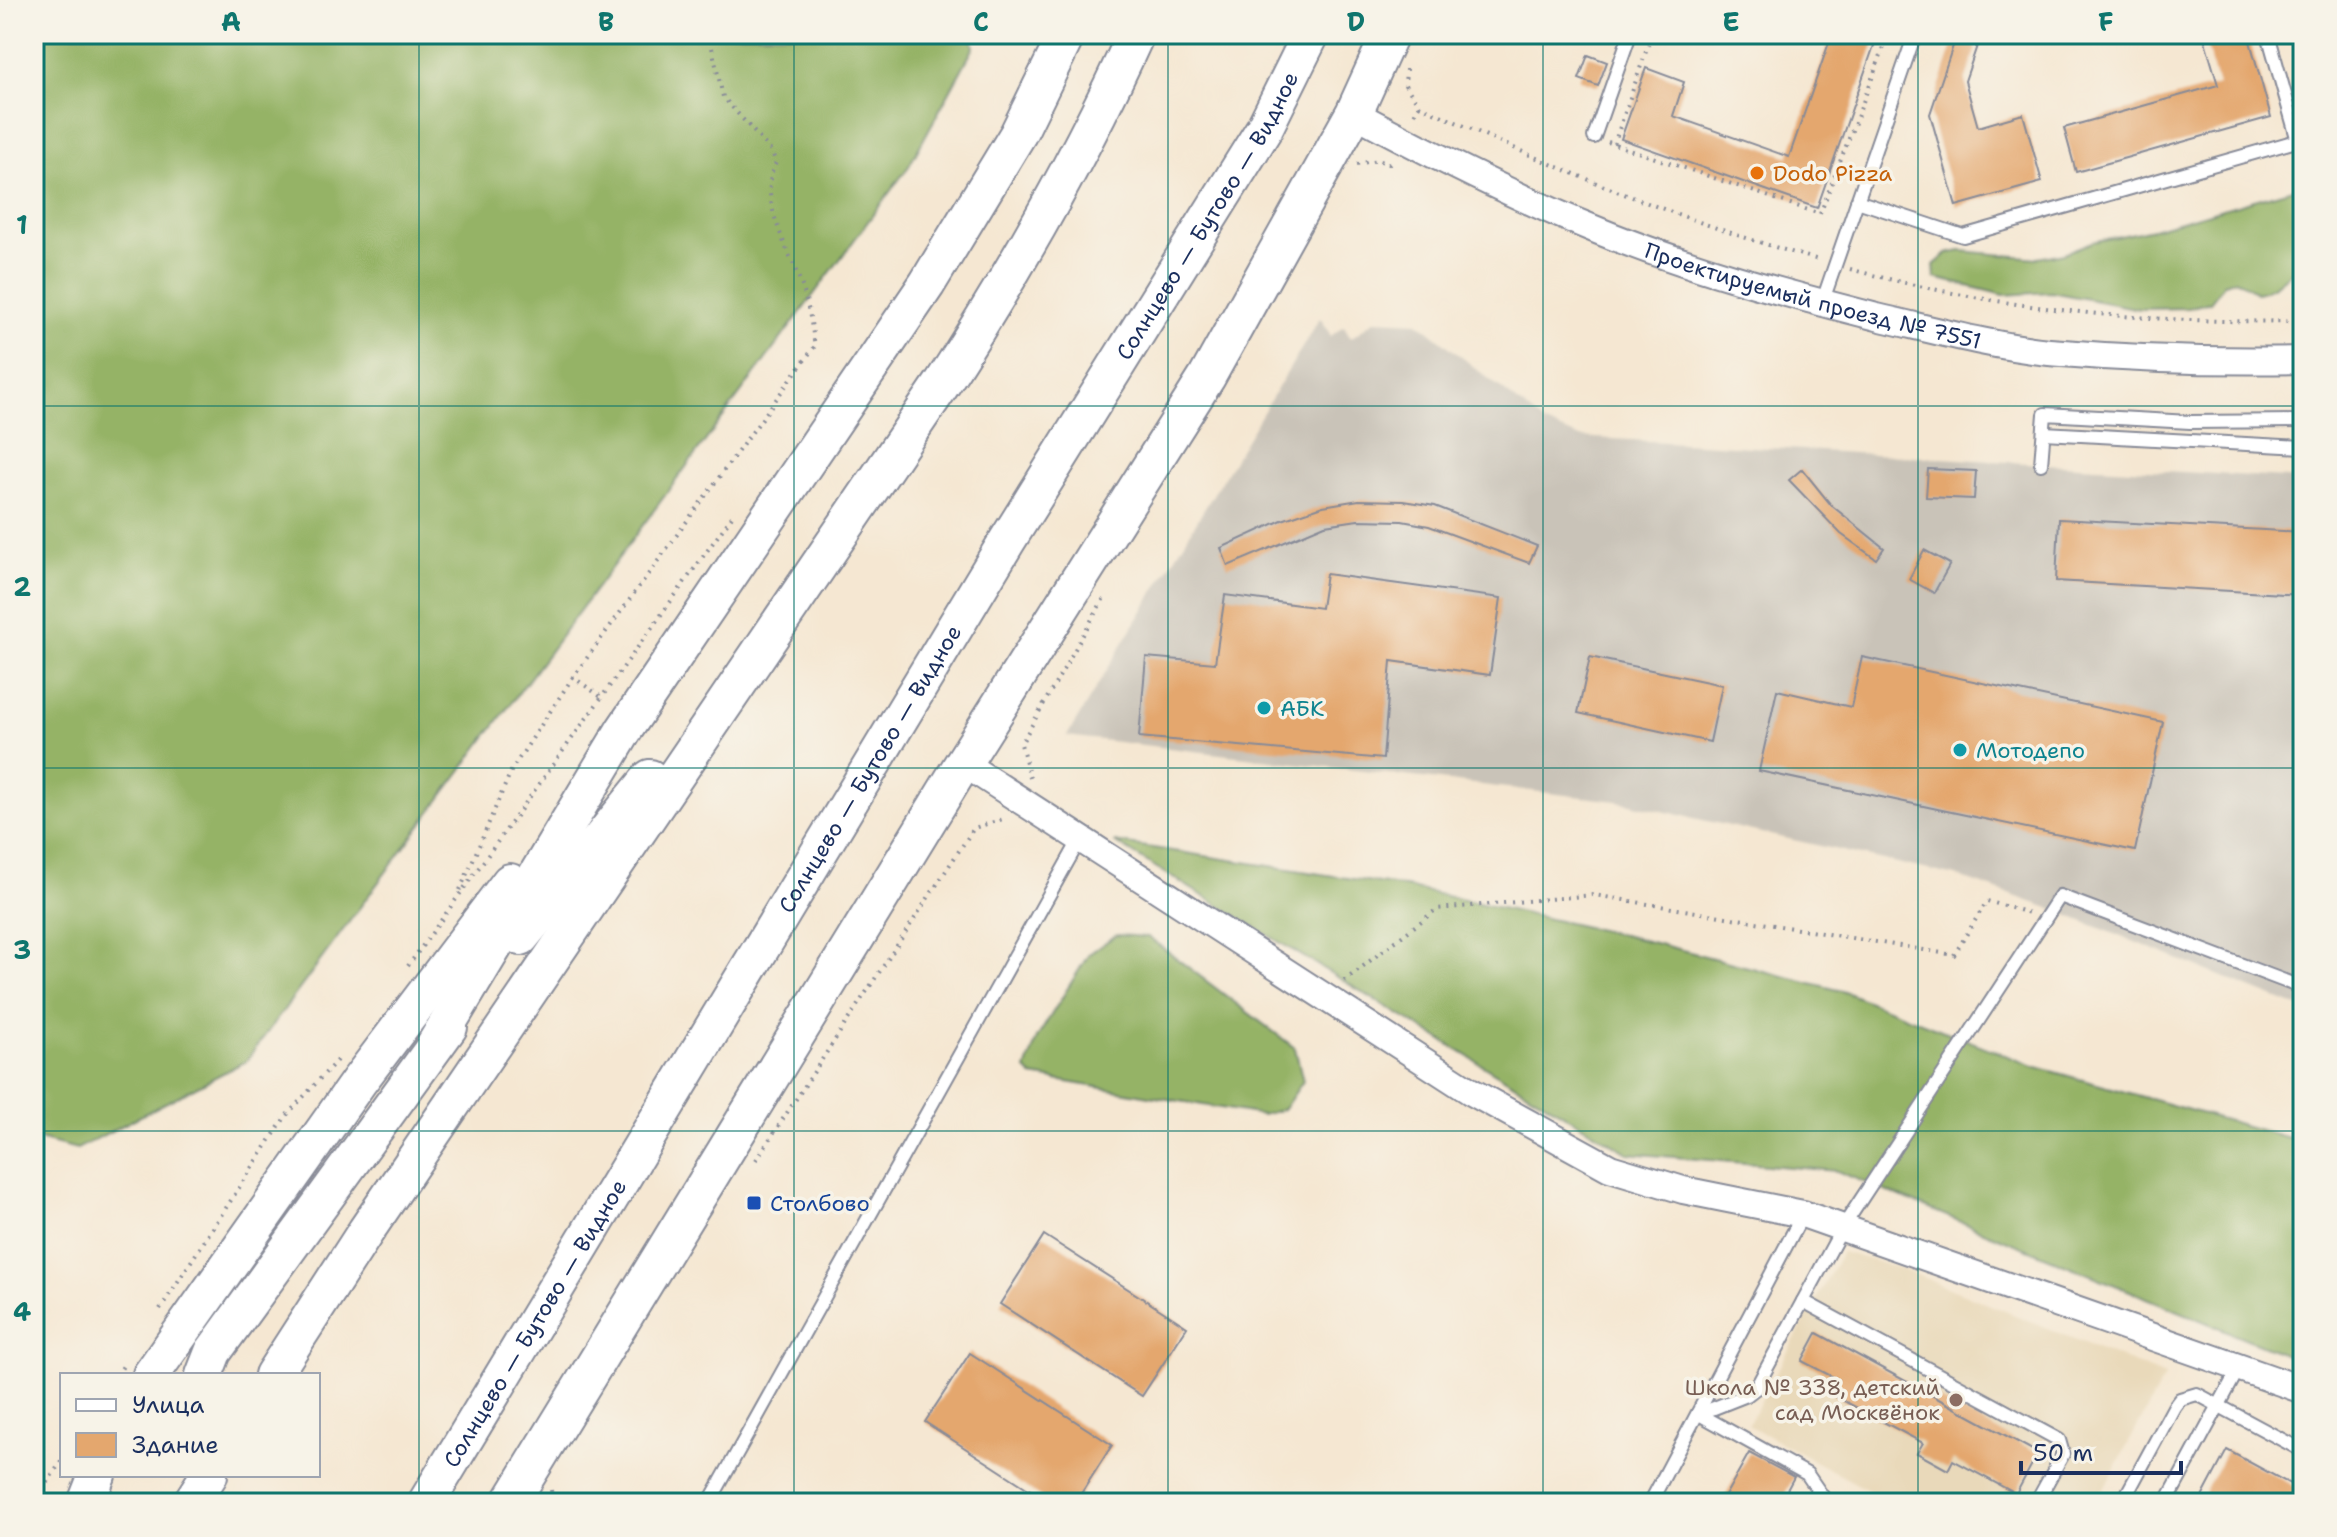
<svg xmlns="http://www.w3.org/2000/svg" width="2337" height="1537" viewBox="0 0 2337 1537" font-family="'Shantell Sans',sans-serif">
	<rect width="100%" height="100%" fill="#f7f3e8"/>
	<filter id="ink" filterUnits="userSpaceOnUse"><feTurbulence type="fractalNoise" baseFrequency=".0125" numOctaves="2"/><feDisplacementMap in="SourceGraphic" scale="16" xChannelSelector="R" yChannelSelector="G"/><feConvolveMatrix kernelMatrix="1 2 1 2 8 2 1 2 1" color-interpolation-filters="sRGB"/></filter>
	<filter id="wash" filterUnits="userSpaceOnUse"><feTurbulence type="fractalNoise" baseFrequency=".006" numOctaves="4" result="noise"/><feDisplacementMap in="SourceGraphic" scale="32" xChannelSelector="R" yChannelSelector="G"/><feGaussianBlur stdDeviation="1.8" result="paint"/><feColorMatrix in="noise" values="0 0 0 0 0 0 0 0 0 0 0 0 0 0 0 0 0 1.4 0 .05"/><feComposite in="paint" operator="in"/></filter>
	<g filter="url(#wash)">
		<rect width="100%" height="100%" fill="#f5e7d2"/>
		<polygon fill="#e9d9ba" points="1842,1252 1902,1269 2165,1376 2096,1503 1892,1503 1748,1425"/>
		<polygon fill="#c9c3b8" points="1320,318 1331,336 1344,326 1351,338 1375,320 1418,322 1545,424 1578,437 2303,479 2303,1009 2052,909 1956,876 1617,801 1067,736"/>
		<g fill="#95b366" stroke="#587162" stroke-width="2">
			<polygon points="34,34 972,34 974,47 909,166 246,1061 77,1149 34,1138"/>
			<path d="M2303,186v82c-21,5 -21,20 -47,25l-20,-14 -11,4 -15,19 -22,6 -48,1 -89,-17 -47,3 -69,-17 -1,-13 13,-11 14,-3 77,7 26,-5 28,-11 61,-13z"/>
			<polygon points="1114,842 1405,887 1627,936 1842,991 2033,1066 2303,1142 2303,1362 1837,1171 1628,1153"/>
			<polygon points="1116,935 1148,937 1295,1048 1303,1081 1284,1109 1262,1115 1032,1076 1026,1070 1037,1038 1089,954"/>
		</g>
		<g id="blocks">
			<g fill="#e4a76e">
				<polygon points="1832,34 1878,34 1817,208 1621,139 1646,68 1684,82 1673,116 1789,157"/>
				<polygon points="1957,34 1981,34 1965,81 1978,127 2023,114 2042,182 1956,206 1930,114"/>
				<polygon points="2203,34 2248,34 2271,117 2076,172 2064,128 2218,85"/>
				<polygon points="1588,55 1607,62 1598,86 1579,79"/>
				<polygon points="1802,469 1831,505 1884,548 1876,559 1841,534 1789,480"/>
				<polygon points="1928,469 1976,471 1974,499 1926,497"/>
				<polygon points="1359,500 1403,501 1435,506 1537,546 1529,563 1429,526 1402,521 1358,520 1325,525 1228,566 1221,548 1282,520 1323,506"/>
				<polygon points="2059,519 2303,532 2303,595 2056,581"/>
				<polygon points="1924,550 1950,564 1934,593 1909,579"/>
				<polygon points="1326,574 1501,598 1490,675 1391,661 1383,759 1139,737 1146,657 1215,663 1225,595 1321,608"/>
				<polygon points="1590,657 1722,685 1710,742 1578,713"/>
				<polygon points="1862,657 2163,722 2135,851 1759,771 1777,690 1851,707"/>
				<polygon points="1044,1235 1187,1327 1142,1396 1000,1304"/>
				<polygon points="1817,1333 2038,1453 2016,1494 1953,1460 1948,1470 1917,1453 1923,1443 1831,1394 1839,1380 1802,1361"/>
				<polygon points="970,1353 1112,1445 1075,1503 1050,1503 925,1422"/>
				<polygon points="2227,1450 2303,1491 2303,1503 2199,1503"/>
				<polygon points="1749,1453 1794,1477 1780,1503 1721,1503"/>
			</g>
		</g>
	</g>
	<g filter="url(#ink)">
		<use href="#blocks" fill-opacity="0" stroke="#888b98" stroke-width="2"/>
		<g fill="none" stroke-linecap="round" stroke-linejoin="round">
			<g stroke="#888b98" stroke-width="16">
				<g id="service">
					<polyline points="2268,34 2298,141"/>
					<polyline points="1594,137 1630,34"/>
					<polyline points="1857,201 1963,236 2303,139"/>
					<polyline points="1822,303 1915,34"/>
					<polyline points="2044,433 2303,447"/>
					<polyline points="2041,464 2045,414 2190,422 2303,421"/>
					<polyline points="1803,1301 2059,1440 2063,1454 2036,1503"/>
					<polyline points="1699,1414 1747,1395 1756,1388 1843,1227 2060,896 2303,988"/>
					<polyline points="1699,1414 1807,1474 1827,1503"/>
					<polyline points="709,1503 1079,841"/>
					<polyline points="1650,1503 1803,1214"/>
					<polyline points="2122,1503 2174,1407 2180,1399 2197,1394 2303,1451"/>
					<polyline points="2166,1503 2239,1368"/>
				</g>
			</g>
			<g stroke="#888b98" stroke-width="30">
				<g id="minor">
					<path id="s1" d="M1354,113c80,43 161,84 245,118 90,37 184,62 278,86 57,13 114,29 172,35 84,7 170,10 254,8"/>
					<polyline points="963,763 1470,1091 1610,1168 1683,1190 1803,1214 2303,1390"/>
				</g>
			</g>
			<g stroke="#888b98" stroke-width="40">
				<g id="secondary">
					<polyline points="521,937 650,778"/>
					<polyline points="434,1046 624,730 927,284 1018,134 1067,34"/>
					<polyline points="151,1375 359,1081 510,882"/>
					<polyline points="204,1375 213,1352 449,1027"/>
					<path d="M273,1375l93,-144 576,-847c73,-113 139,-228 194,-350"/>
					<polyline points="86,1503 97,1475"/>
					<polyline points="191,1503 209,1475"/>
					<path id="s2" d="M426,1503l581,-962 257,-412 47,-95"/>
					<polyline points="510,1503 963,763 1207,377 1354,113 1390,34"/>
				</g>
			</g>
			<g stroke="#888b98" stroke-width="4" stroke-dasharray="2 6" stroke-linecap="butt">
				<polyline points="1406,69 1405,85 1419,105 1412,118"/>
				<path d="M1419,105c131,61 261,116 400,155"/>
				<polyline points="1608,142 1820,214 1889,34"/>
				<polyline points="1614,144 1652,34"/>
				<polyline points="1357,164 1378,160 1389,164 1392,158"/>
				<path d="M1850,269c150,41 298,55 453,52"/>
				<path d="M600,696l-27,-19 242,-331c-3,-18 -6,-37 -11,-54 -11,-36 -49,-94 -28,-129l-4,-11 -49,-55 -14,-63"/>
				<polyline points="1030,778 1021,744 1104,598"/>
				<polyline points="460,890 512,769 573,677"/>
				<polyline points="408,966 733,515"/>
				<polyline points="1344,981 1437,909 1594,895 1954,955 1987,901 2029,913"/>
				<polyline points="756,1160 974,828 1006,818"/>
				<polyline points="160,1309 286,1116 338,1059"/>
				<polyline points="117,1375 123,1366"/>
				<polyline points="551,1490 553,1503"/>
				<polyline points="2061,1493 2080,1503"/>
				<polyline points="34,1503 62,1460"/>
			</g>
			<use href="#service" stroke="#fff" stroke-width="12"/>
			<use href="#minor" stroke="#fff" stroke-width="26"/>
			<use href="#secondary" stroke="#fff" stroke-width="36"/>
		</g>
	</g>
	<path fill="none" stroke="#0f766e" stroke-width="2" stroke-opacity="0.55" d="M419,34v1469M794,34v1469M1168,34v1469M1543,34v1469M1918,34v1469M34,406h2269M34,768h2269M34,1131h2269"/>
	<circle fill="#e8710a" stroke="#f7f3e8" stroke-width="3" cx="1757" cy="173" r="8"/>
	<g fill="#0f9aa8" stroke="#f7f3e8" stroke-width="3">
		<circle cx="1264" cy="708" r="8"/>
		<circle cx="1960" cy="750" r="8"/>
	</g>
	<rect fill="#1a4fb4" stroke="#f7f3e8" stroke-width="3" x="746" y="1195" width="16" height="16" rx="4"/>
	<circle fill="#8d6e63" stroke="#f7f3e8" stroke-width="3" cx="1956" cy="1400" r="8"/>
	<g text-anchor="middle" stroke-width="7" stroke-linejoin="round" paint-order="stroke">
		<g font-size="22" fill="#c56008" stroke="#f7f3e8" text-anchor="start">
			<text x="1773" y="181">Dodo Pizza</text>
		</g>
		<g font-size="22" fill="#1b2f5e" stroke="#f7f3e8">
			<text dy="8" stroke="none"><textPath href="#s2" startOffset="1506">Солнцево — Бутово — Видное</textPath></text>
			<text dy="8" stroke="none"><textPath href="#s1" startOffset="496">Проектируемый проезд № 7551</textPath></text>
			<text dy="8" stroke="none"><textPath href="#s2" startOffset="858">Солнцево — Бутово — Видное</textPath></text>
			<text dy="8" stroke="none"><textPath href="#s2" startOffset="210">Солнцево — Бутово — Видное</textPath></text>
		</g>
		<g font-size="22" fill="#0d838f" stroke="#f7f3e8" text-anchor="start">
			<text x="1280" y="716">АБК</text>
			<text x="1976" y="758">Мотодепо</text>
		</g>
		<g font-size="22" fill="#164399" stroke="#f7f3e8" text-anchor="start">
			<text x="770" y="1211">Столбово</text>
		</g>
		<g font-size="22" fill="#785e54" stroke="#f7f3e8" text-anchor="end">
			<text x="1940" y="1395">Школа № 338, детский<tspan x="1940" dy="25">сад Москвёнок</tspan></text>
		</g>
	</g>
	<rect width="2337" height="1537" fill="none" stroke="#f7f3e8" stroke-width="88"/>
	<rect x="60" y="1373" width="260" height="104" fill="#f7f3e8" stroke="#9fa5b1" stroke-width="2"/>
	<rect x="76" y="1399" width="40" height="12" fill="#ffffff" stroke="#9fa5b1" stroke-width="2"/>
	<text x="132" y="1413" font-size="24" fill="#1b2f5e">Улица</text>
	<rect x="76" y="1433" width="40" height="24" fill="#e4a76e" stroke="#9fa5b1" stroke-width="2"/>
	<text x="132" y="1453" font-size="24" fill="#1b2f5e">Здание</text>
	<path d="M2021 1461v12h160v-12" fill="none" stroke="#1b2f5e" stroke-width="4"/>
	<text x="2033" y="1461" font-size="24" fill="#1b2f5e" stroke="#f7f3e8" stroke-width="6" paint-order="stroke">50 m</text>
	<rect x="44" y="44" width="2249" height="1449" fill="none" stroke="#0f766e" stroke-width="3"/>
	<g font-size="26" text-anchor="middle" font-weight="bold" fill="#0f766e">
		<text x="231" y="31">A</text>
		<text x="606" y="31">B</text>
		<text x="981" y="31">C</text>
		<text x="1356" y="31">D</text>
		<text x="1731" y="31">E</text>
		<text x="2106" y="31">F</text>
		<text x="22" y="234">1</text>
		<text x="22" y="596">2</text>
		<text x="22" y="959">3</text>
		<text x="22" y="1321">4</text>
	</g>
</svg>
